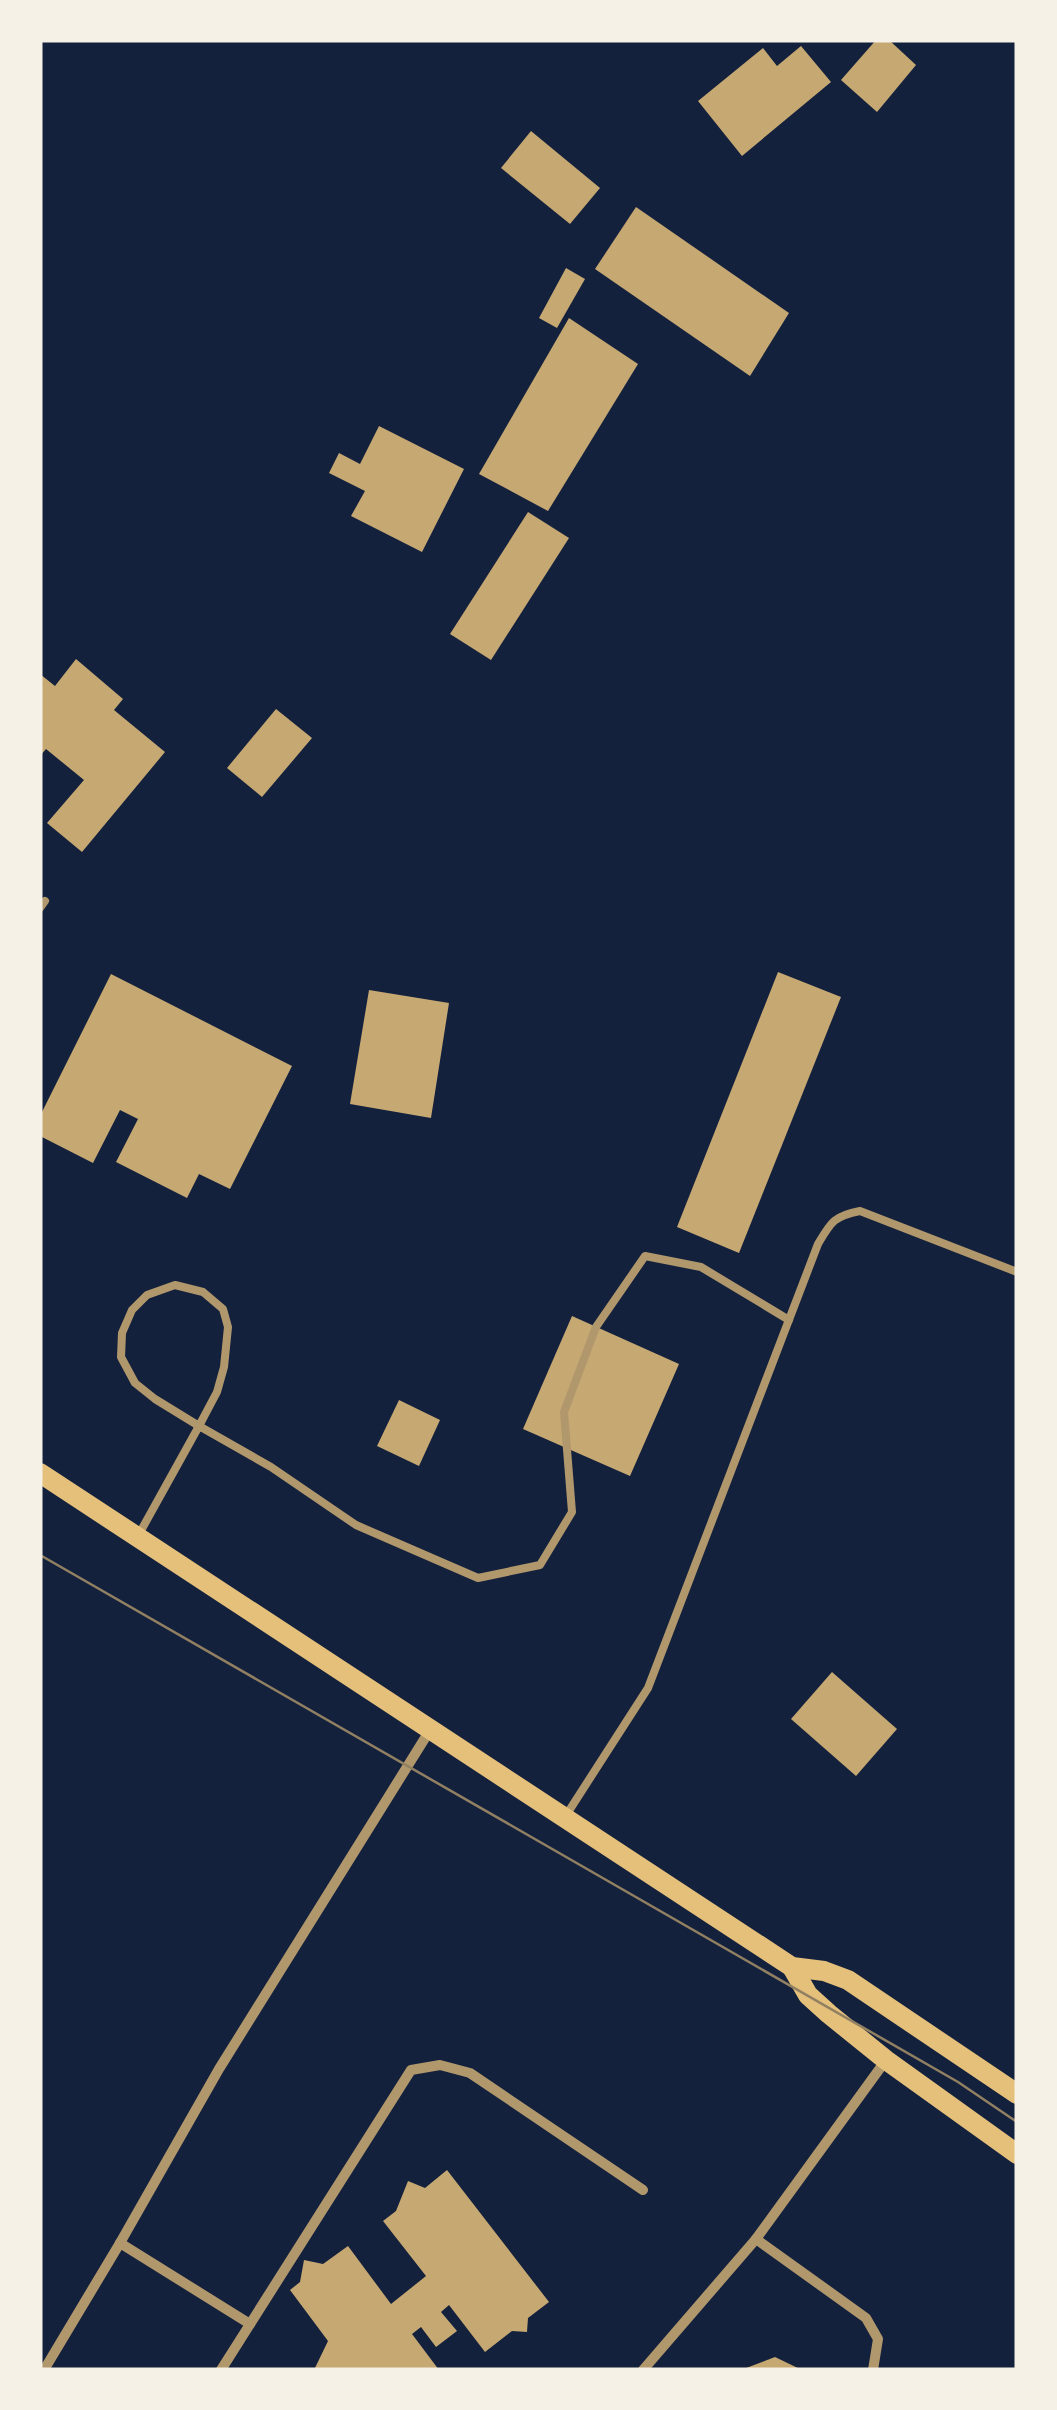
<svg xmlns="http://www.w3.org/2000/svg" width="1057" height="2410" viewBox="0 0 1057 2410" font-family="Figtree,sans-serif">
	<rect width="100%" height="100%" fill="#14213d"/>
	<g fill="#c6a872">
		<polygon points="876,40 889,40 916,65 877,112 841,80"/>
		<polygon points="801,46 831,82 742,156 698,101 763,48 777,66"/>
		<polygon points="531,131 600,188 570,224 501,168"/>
		<polygon points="636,207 789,313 750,376 595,269"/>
		<polygon points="566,268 585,279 557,328 539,318"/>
		<polygon points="569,318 638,364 548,511 479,474"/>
		<polygon points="379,426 464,469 422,552 351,516 365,491 329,473 339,453 360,464"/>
		<polygon points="528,512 569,538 491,660 450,634"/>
		<polygon points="76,659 123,699 114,710 165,752 82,852 47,823 84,780 46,749 40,756 40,674 55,686"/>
		<polygon points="276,709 312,738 262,797 227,768"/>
		<polygon points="778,972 841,997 739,1253 677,1227"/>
		<polygon points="111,974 292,1066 230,1189 199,1174 187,1198 116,1162 138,1119 120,1110 93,1163 40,1136 40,1116"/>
		<polygon points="369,990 449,1003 431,1118 350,1104"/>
		<polygon points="572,1316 679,1364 630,1476 523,1429"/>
		<polygon points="399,1400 440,1420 419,1466 377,1446"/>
		<polygon points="832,1672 897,1729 856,1776 791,1719"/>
		<polygon points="447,2170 549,2302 528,2318 527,2332 512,2331 485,2352 449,2305 441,2312 457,2331 436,2347 421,2327 412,2334 439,2370 314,2370 328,2341 290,2290 300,2282 304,2260 323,2264 348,2246 391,2304 426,2276 383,2221 396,2211 408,2181 425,2188"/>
		<polygon points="775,2357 802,2370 741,2370"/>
	</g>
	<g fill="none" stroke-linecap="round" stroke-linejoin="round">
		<g stroke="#b1986c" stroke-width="8">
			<polyline points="40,908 45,901"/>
			<polyline points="138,1536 199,1426 217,1392 224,1367 228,1327 223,1309 203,1292 175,1285 147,1295 132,1310 122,1333 121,1357 135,1383 155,1399 199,1426 271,1467 356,1525 478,1578 540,1565 572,1512 564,1412 596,1327 645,1256 701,1267 789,1320"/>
			<path d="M565,1817l83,-129 170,-444c13,-22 16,-28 42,-33l157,61"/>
		</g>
		<g stroke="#b1986c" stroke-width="10">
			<polyline points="756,2239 866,2318 878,2339 873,2370"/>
			<polyline points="120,2243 250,2324"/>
			<polyline points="44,2370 120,2243 219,2069 430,1730"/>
			<polyline points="221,2370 411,2070 440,2065 470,2073 643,2190"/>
			<polyline points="643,2370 756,2239 886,2060"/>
		</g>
		<g stroke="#e5c07b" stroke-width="20">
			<polyline points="40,1473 792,1967 824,1971 848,1980 1017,2094"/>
			<polyline points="792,1967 808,1995 829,2014 886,2060 1017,2154"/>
		</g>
		<polyline stroke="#918062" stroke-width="2.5" points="40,1555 958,2082 1017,2122"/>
	</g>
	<rect width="1057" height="2410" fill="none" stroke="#f6f1e7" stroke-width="85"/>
</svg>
